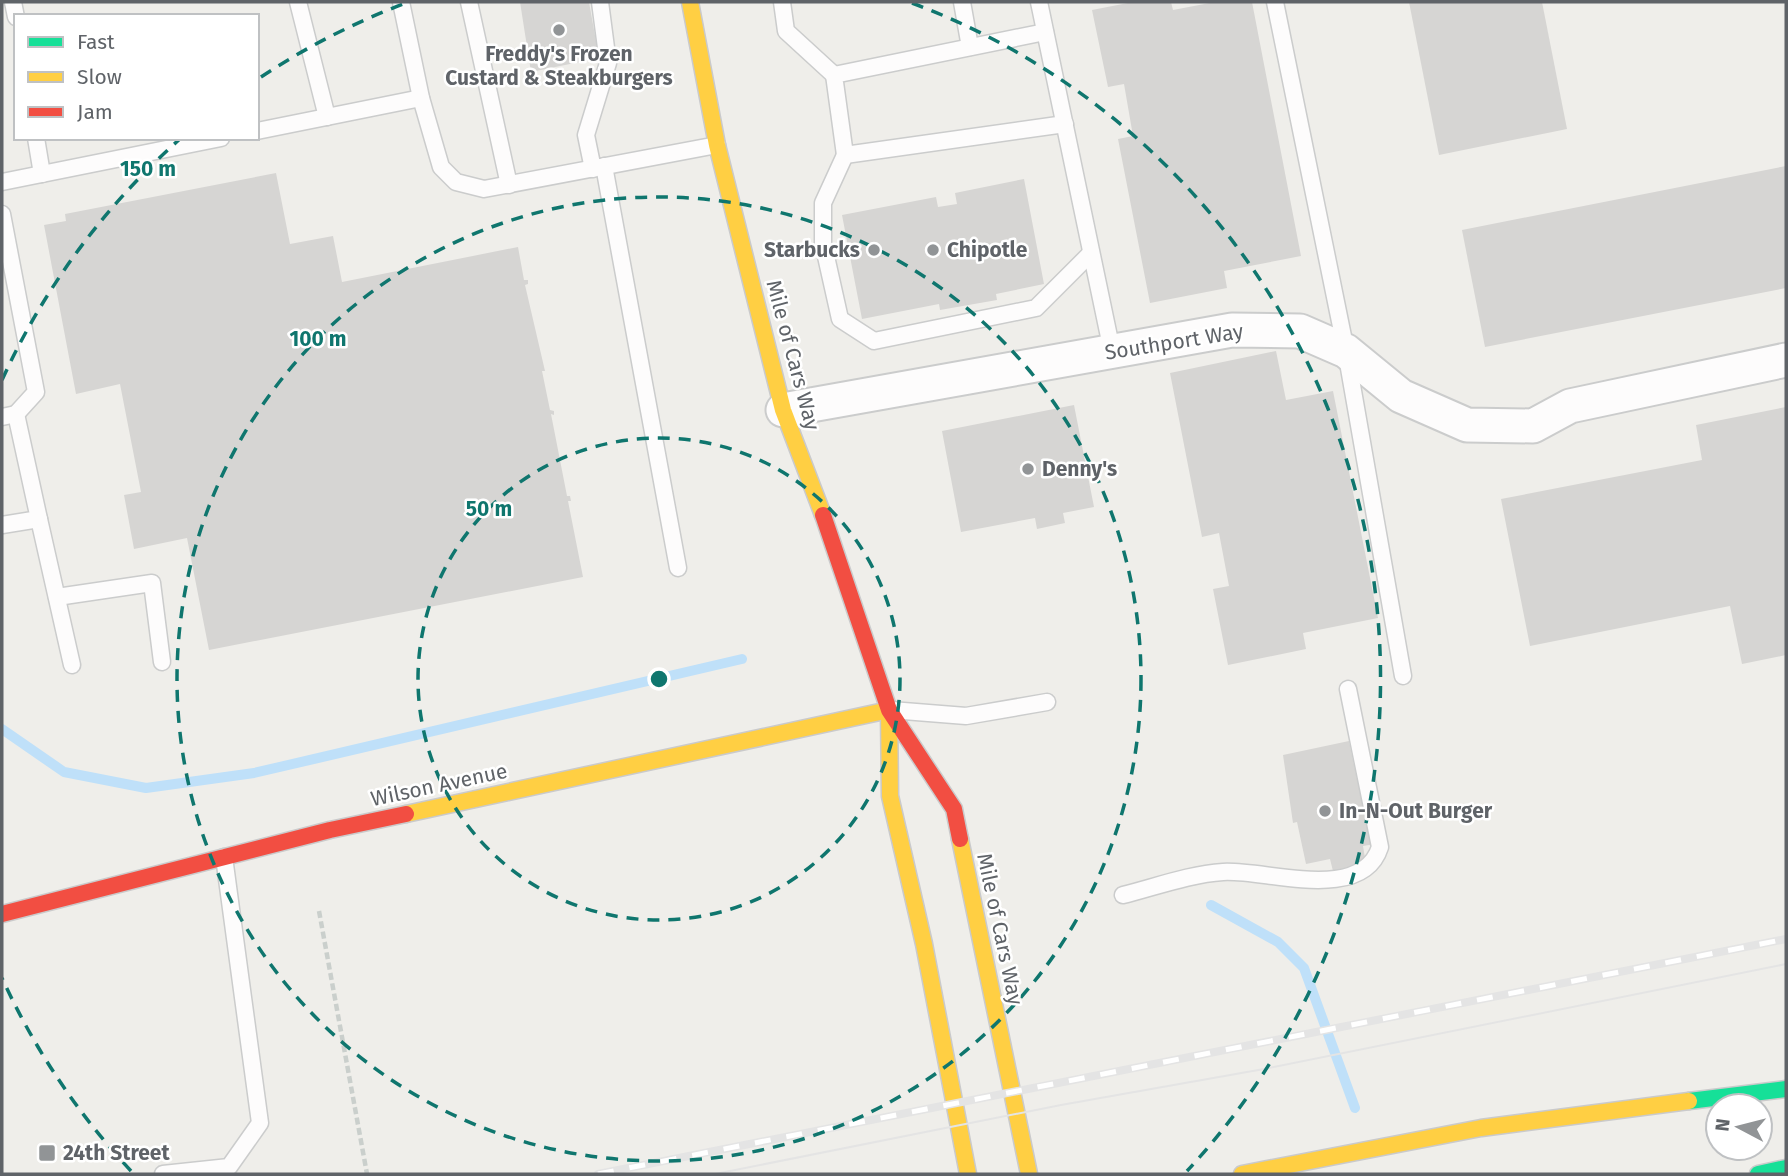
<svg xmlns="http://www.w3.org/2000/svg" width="1788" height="1176" viewBox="0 0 1788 1176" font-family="'Fira Sans',sans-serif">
	<rect width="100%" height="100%" fill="#efeeea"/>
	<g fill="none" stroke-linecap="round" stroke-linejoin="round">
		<g stroke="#bfe0f9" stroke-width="10">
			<polyline points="2,729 64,772 146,788 254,773 742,659"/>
			<polyline points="1211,905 1278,942 1304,968 1355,1108"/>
		</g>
	</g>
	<g fill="#d6d5d3">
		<polygon points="520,2 589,2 599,58 531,72"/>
		<polygon points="1133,2 1171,2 1173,10 1215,2 1252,2 1301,256 1224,271 1227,288 1150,303 1118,139 1133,136 1124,84 1108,87 1092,10"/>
		<polygon points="1409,2 1542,2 1567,129 1439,155"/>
		<polygon points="1786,166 1786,288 1485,347 1462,230"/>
		<polygon points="276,173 290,244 333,236 342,282 518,247 524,280 528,280 528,284 525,285 545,371 542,371 550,410 554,411 554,415 551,414 567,496 570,496 571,501 568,501 583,577 209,650 187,538 134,549 124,495 141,492 120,384 76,394 44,225 66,221 65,214"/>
		<polygon points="1024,179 1044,284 996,294 997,300 940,310 939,304 862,319 842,215 936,197 938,207 957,204 955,193"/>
		<polygon points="1276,351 1286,400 1333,391 1378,618 1303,633 1306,649 1228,665 1213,589 1229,586 1219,533 1202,537 1170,373"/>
		<polygon points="1074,405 1094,507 1063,513 1065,523 1037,529 1035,518 961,532 942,431"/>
		<polygon points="1786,407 1786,655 1742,664 1730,606 1530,646 1501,499 1702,460 1696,425"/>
		<polygon points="1349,741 1357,779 1361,778 1375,844 1363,846 1366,864 1333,871 1330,859 1306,864 1297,822 1293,823 1283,755"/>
	</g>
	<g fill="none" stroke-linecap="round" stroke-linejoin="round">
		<g stroke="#cbcccc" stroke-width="19">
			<g id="lane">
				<polyline points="13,2 16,17"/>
				<polyline points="298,2 327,117"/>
				<polyline points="401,2 421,98 441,167 456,182 484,189 717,145"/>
				<polyline points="469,2 509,185"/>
				<polyline points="782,2 786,31 834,75"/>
				<polyline points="962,2 970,47"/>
				<polyline points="1039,2 1112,351"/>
				<polyline points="1275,2 1346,351 1403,676"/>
				<polyline points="1045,32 834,75 845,155 1065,124"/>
				<polyline points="257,131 421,98"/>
				<polyline points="36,138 42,174"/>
				<polyline points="845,155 823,203 823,243 840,319 874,341 1036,308 1091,253"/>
				<polyline points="604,166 678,568"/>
				<polyline points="593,169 586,135 608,63 600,2"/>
				<polyline points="2,182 221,138"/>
				<polyline points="2,214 36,392 16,414"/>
				<polyline points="2,417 16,414 39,519 2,525"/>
				<polyline points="39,519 72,665"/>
				<polyline points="57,597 152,583 162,662"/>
				<polyline points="891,710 966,716 1047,702"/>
				<path d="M1123,895c32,-8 67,-21 100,-23 42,-3 139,32 157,-25l-32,-158"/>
				<polyline points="163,1174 229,1167 260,1123 224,857"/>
			</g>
		</g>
		<g stroke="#cbcccc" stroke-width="37">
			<polyline id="street" points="783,410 1232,330 1300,331 1346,351 1401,396 1467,425 1533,426 1570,406 1786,360"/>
		</g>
		<g stroke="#cacacb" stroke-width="19">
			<g id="fast">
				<polyline points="1689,1101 1786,1089"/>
				<polyline points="1758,1174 1786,1168"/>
			</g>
		</g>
		<g stroke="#cacacb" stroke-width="19">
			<g id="slow">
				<polyline points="690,2 717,145 783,410 823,515"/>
				<polyline points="889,710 890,796 924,944 968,1174"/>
				<polyline points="406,814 889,710"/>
				<polyline points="960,839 1029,1174"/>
				<polyline points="1242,1174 1481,1128 1689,1101"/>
			</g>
		</g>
		<g stroke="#cacacb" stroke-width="19">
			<g id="jam">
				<polyline points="823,515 889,710 954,809 960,839"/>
				<polyline points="2,914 330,830 406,814"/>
			</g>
		</g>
		<polyline stroke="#cacfcc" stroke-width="4.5" stroke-dasharray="7 3.5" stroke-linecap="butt" points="319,911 367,1174"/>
		<use href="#lane" stroke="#fdfcfc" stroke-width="16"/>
		<use href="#street" stroke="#fdfcfc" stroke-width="33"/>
		<use href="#fast" stroke="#16e098" stroke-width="16"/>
		<use href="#slow" stroke="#ffcf43" stroke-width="16"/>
		<use href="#jam" stroke="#f24e42" stroke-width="16"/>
		<polyline stroke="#e4e4e4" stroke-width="2" points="715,1174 1061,1105 1264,1069 1786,964"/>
		<g stroke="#e4e4e4" stroke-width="8">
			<polyline id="rail" points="598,1174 1786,939"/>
		</g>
		<use href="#rail" stroke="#fff" stroke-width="5" stroke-dasharray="16" stroke-linecap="butt"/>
	</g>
	<g fill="none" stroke="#0f766e" stroke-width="3.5" stroke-dasharray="12 9">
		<circle cx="659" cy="679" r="241"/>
		<circle cx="659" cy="679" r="482"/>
		<path d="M131 1171A722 722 0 0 1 2 978M2 380A722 722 0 0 1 181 138M261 77A722 722 0 0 1 406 3M912 3A722 722 0 0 1 1187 1171"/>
	</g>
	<g fill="#919496" stroke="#fff" stroke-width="2.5">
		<circle cx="559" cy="30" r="7"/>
		<circle cx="874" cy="250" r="7"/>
		<circle cx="933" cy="250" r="7"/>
		<circle cx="1028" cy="469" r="7"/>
		<circle cx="1325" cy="811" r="7"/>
		<rect x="38" y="1144" width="18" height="18" rx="3.5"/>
	</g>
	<g text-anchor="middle" stroke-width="5" stroke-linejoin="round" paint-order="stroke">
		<g font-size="21" font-weight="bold" fill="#5f6368" stroke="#fff" text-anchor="start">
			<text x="559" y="61" text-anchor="middle">Freddy's Frozen<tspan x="559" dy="24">Custard &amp; Steakburgers</tspan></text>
			<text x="860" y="257" text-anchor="end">Starbucks</text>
			<text x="947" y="257">Chipotle</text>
			<text x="1042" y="476">Denny's</text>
			<text x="1339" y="818">In-N-Out Burger</text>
			<text x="63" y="1160">24th Street</text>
		</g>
		<g font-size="21" fill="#5f6368" stroke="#fff">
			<text transform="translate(1174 342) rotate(-9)" y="7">Southport Way</text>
			<text transform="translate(793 355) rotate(75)" y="7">Mile of Cars Way</text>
			<text transform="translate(439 785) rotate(-12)" y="7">Wilson Avenue</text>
			<text transform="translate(1000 929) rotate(78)" y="7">Mile of Cars Way</text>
		</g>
	</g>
	<circle cx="659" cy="679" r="10" fill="#0f766e" stroke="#fff" stroke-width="3.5"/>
	<g font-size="21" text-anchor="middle" font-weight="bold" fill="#0f766e" stroke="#fff" stroke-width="5" stroke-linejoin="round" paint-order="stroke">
		<text x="148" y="176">150 m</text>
		<text x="318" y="346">100 m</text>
		<text x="489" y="516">50 m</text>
	</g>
	<rect width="1788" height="1176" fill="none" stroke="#5f6368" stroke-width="7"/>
	<rect x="14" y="14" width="245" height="126" fill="#ffffff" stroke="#bfc1c3" stroke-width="2"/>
	<rect x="28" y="37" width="35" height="10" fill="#16e098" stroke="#bfc1c3" stroke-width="2"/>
	<text x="77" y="49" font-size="21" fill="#5f6368">Fast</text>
	<rect x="28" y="72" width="35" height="10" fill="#ffcf43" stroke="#bfc1c3" stroke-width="2"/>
	<text x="77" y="84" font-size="21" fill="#5f6368">Slow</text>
	<rect x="28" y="107" width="35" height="10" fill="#f24e42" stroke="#bfc1c3" stroke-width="2"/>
	<text x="77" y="119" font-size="21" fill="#5f6368">Jam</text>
	<g transform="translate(1739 1127) rotate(277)"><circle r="33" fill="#ffffff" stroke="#bfc1c3" stroke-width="2"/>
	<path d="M0-5L12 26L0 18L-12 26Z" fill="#919496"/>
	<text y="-10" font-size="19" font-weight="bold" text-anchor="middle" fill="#5f6368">N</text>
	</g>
</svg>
